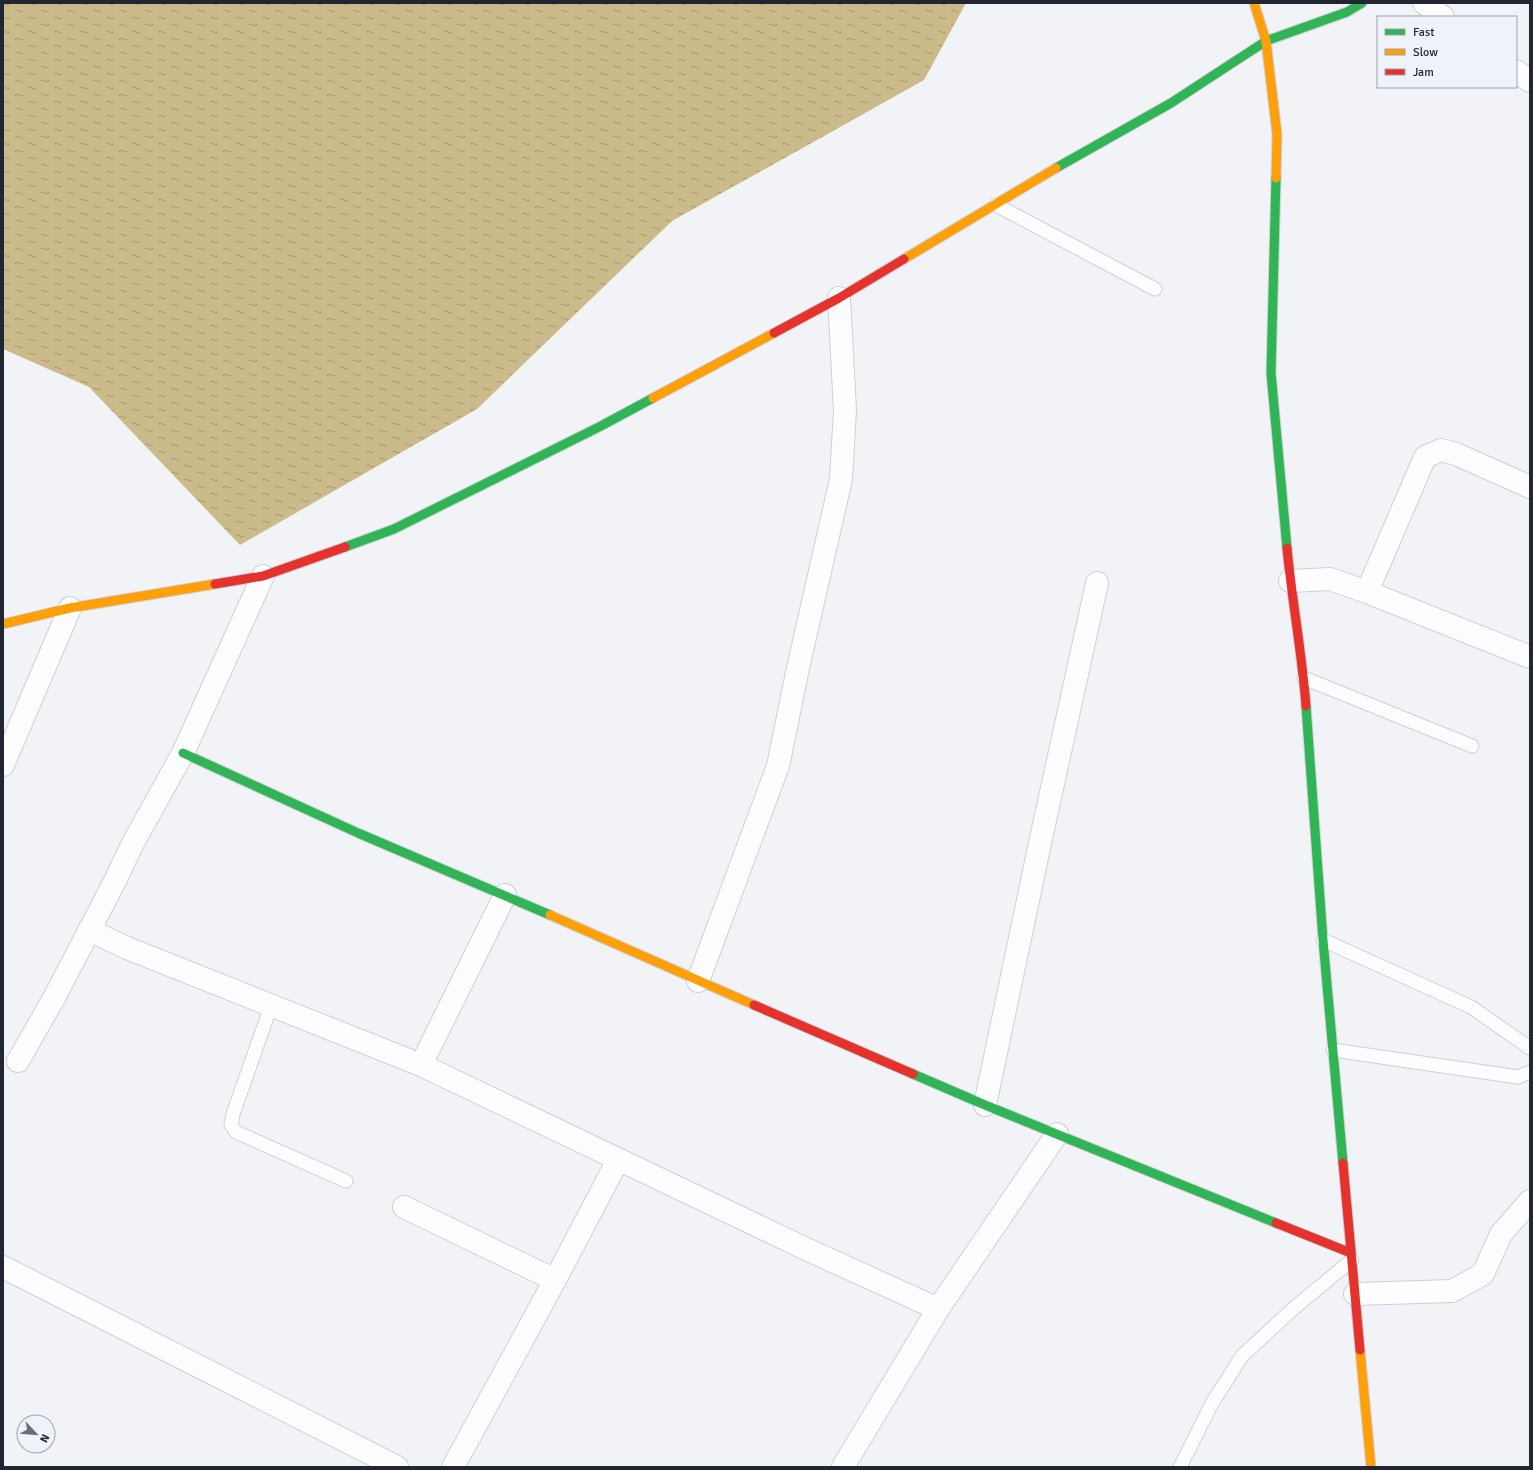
<svg xmlns="http://www.w3.org/2000/svg" width="1533" height="1470" viewBox="0 0 1533 1470" font-family="Signika,sans-serif">
	<defs>
		<pattern id="water-ripples" width="26" height="14" patternUnits="userSpaceOnUse"><rect width="26" height="14" fill="#ccbb8a"/><path d="M2 4q2-2 4 0t4 0M15 11q2-2 4 0t4 0" fill="none" stroke="#a59871"/></pattern>
	</defs>
	<rect width="100%" height="100%" fill="#f1f3f6"/>
	<polygon fill="url(#water-ripples)" points="3,3 966,3 924,80 672,221 477,409 240,545 89,387 3,349"/>
	<g fill="none" stroke-linecap="round" stroke-linejoin="round">
		<g stroke="#ccd1d8" stroke-width="15">
			<g id="lane">
				<polyline points="996,205 1155,289"/>
				<polyline points="1304,678 1472,746"/>
				<polyline points="1323,940 1471,1007 1530,1048"/>
				<polyline points="271,1006 233,1114 231,1125 236,1132 346,1181"/>
				<polyline points="1333,1050 1518,1077 1530,1072"/>
				<polyline points="1180,1467 1211,1405 1242,1356 1294,1308 1352,1260"/>
			</g>
		</g>
		<g stroke="#ccd1d8" stroke-width="24">
			<g id="street">
				<polyline points="1424,3 1443,17"/>
				<polyline points="1516,71 1530,81"/>
				<polyline points="1290,581 1330,579 1367,592 1530,657"/>
				<polyline points="1367,592 1425,457 1441,450 1456,454 1530,487"/>
				<polyline points="3,765 70,608"/>
				<polyline points="89,930 127,948 421,1065 804,1248 938,1309"/>
				<polyline points="698,981 778,766 798,668 841,479 845,410 839,298"/>
				<polyline points="18,1061 54,998 114,883 133,843 183,753 263,576"/>
				<polyline points="421,1065 505,895"/>
				<polyline points="985,1105 1040,843 1097,583"/>
				<polyline points="404,1207 555,1280"/>
				<polyline points="3,1267 397,1467"/>
				<polyline points="1355,1294 1452,1291 1483,1274 1501,1234 1530,1201"/>
				<polyline points="453,1467 555,1280 618,1160"/>
				<polyline points="843,1467 938,1309 1057,1134"/>
			</g>
		</g>
		<g stroke="#ccd1d8" stroke-width="11">
			<g id="fast">
				<polyline points="1056,168 1171,103 1266,41 1347,12 1362,3"/>
				<polyline points="1276,178 1271,373 1287,548"/>
				<polyline points="345,547 394,529 599,427 653,398"/>
				<polyline points="1306,706 1323,940 1343,1163"/>
				<polyline points="183,753 358,833 550,915"/>
				<polyline points="913,1074 985,1105 1276,1223"/>
			</g>
		</g>
		<g stroke="#ccd1d8" stroke-width="11">
			<g id="slow">
				<polyline points="1254,3 1266,41 1277,134 1276,178"/>
				<polyline points="904,259 1056,168"/>
				<polyline points="653,398 774,333"/>
				<polyline points="3,624 70,608 215,584"/>
				<polyline points="550,915 754,1005"/>
				<polyline points="1360,1350 1371,1467"/>
			</g>
		</g>
		<g stroke="#ccd1d8" stroke-width="11">
			<g id="jam">
				<polyline points="774,333 839,298 904,259"/>
				<path d="M1287,548c5,53 15,105 19,158"/>
				<polyline points="215,584 263,576 345,547"/>
				<polyline points="754,1005 913,1074"/>
				<polyline points="1343,1163 1360,1350"/>
				<polyline points="1276,1223 1351,1253"/>
			</g>
		</g>
		<use href="#lane" stroke="#fdfdfe" stroke-width="13"/>
		<use href="#street" stroke="#fdfdfe" stroke-width="22"/>
		<use href="#fast" stroke="#30b455" stroke-width="9"/>
		<use href="#slow" stroke="#ff9f0a" stroke-width="9"/>
		<use href="#jam" stroke="#e5322d" stroke-width="9"/>
	</g>
	<rect width="1533" height="1470" fill="none" stroke="#202733" stroke-width="8"/>
	<rect x="1377" y="16" width="140" height="72" fill="#eef2f9" stroke="#9ca1aa"/>
	<rect x="1385" y="29" width="20" height="6" fill="#30b455" stroke="#9ca1aa"/>
	<text x="1413" y="36" font-size="12" fill="#202733">Fast</text>
	<rect x="1385" y="49" width="20" height="6" fill="#ff9f0a" stroke="#9ca1aa"/>
	<text x="1413" y="56" font-size="12" fill="#202733">Slow</text>
	<rect x="1385" y="69" width="20" height="6" fill="#e5322d" stroke="#9ca1aa"/>
	<text x="1413" y="76" font-size="12" fill="#202733">Jam</text>
	<g transform="translate(36 1434) rotate(116)"><circle r="19" fill="#eef2f9" stroke="#9ca1aa"/>
	<path d="M0-3L7 15L0 10L-7 15Z" fill="#696e77"/>
	<text y="-6" font-size="11" font-weight="bold" text-anchor="middle" fill="#202733">N</text>
	</g>
</svg>
